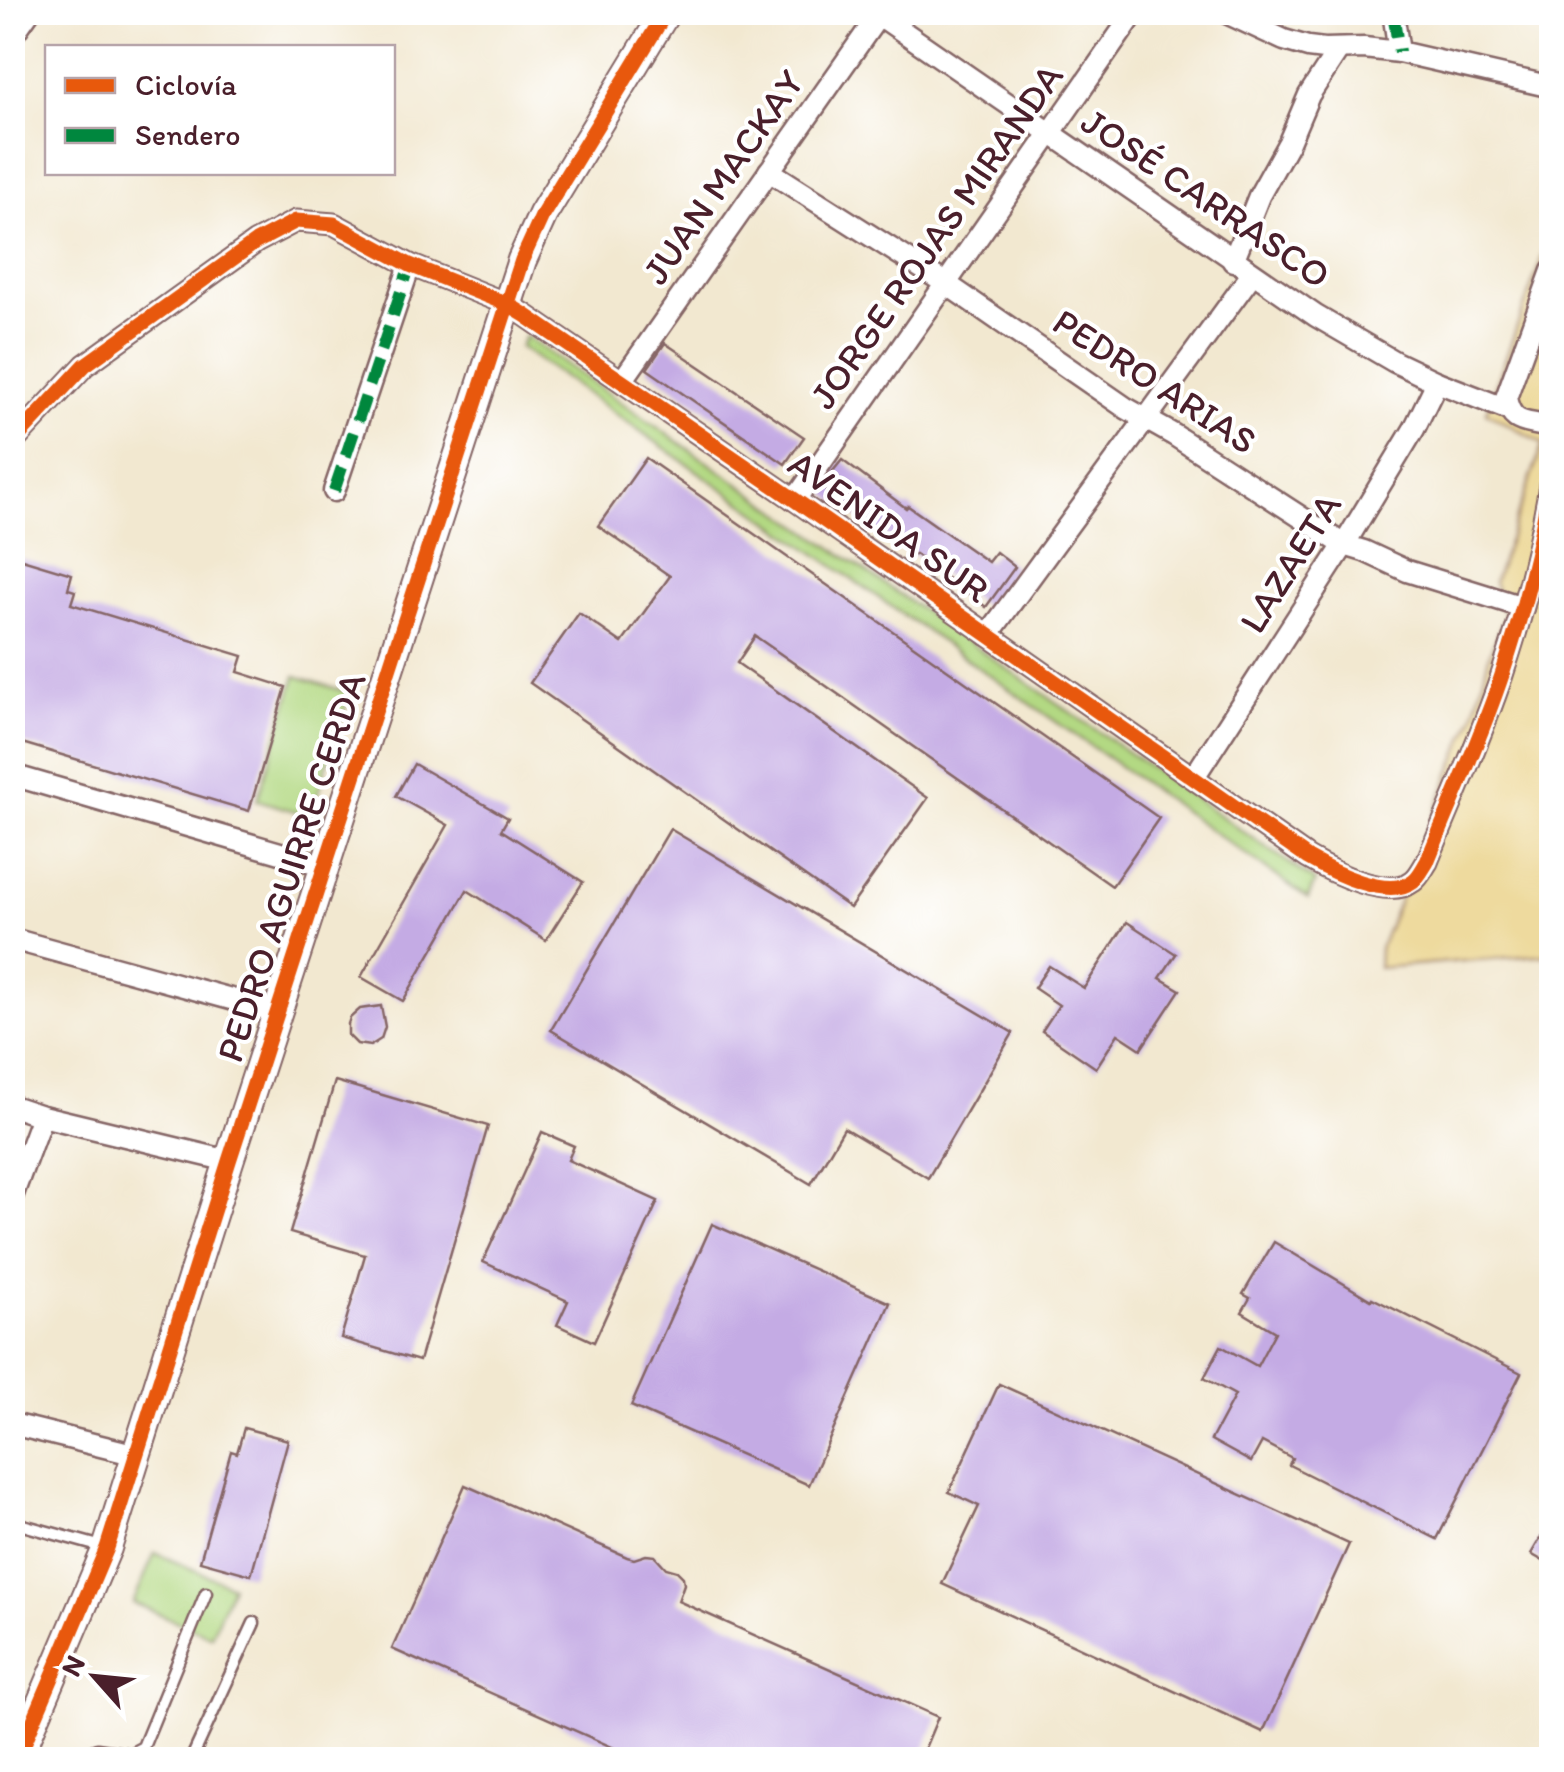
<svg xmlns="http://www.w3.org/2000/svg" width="1564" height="1772" viewBox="0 0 1564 1772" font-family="Itim,sans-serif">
	<rect width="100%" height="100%" fill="#fff"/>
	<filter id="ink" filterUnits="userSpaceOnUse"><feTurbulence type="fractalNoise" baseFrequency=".01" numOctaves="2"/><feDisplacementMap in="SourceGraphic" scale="20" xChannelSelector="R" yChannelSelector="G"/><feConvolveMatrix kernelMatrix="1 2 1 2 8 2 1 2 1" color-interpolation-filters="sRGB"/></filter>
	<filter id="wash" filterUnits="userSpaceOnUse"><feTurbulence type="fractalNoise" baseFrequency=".0048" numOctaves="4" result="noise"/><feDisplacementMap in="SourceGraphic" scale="40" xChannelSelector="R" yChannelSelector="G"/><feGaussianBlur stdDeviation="2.25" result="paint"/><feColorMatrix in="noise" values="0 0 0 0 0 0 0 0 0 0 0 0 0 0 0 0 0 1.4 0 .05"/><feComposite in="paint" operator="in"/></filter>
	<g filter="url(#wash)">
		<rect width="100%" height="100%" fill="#f2e8d0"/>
		<g fill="#b3d983" stroke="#7e7c57" stroke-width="2.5">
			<polygon points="525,336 1315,881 1308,898 520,347"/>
			<polygon points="296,676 350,693 311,816 257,800"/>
			<polygon points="155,1553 232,1586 211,1636 133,1603"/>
		</g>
		<polygon fill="#eeda9e" stroke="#9c7c64" stroke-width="2.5" points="1551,233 1551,954 1378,968 1379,950 1474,715 1490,653 1505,615 1494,582 1543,444 1486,412"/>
		<g id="blocks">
			<g fill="#c4abe4">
				<polygon points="665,343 804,437 785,464 647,369"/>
				<polygon points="646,458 1159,818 1112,886 755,636 737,663 928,798 850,908 530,683 579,613 622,643 670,576 598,526"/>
				<polygon points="842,460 906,508 908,506 988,562 996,552 1015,567 986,607 915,554 914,555 886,535 884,537 827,495 824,482"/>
				<polygon points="12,556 72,574 68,589 75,591 71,604 243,656 238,672 286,687 249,811 12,740 12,614 19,593 12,591"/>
				<polygon points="414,764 508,818 501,830 583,882 546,940 467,890 403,1001 361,977 448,825 396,796"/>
				<polygon points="670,829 1013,1033 928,1178 844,1128 811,1184 551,1030"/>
				<polygon points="1127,922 1176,954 1160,978 1180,990 1141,1049 1118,1034 1096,1068 1042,1031 1059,1005 1034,988 1049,966 1084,988"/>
				<polygon points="381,1006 385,1027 381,1039 370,1046 357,1044 348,1035 348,1024 350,1018 360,1009"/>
				<polygon points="335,1081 488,1126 419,1361 341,1338 365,1255 290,1233"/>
				<polygon points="542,1132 574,1146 568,1160 658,1201 594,1342 557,1325 568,1301 483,1262"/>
				<polygon points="712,1224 890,1303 809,1485 631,1406"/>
				<polygon points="1274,1242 1371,1300 1372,1298 1521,1373 1437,1539 1289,1465 1292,1458 1262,1442 1251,1462 1211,1440 1235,1395 1204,1378 1221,1346 1257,1366 1275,1332 1242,1312 1250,1298 1243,1294"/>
				<polygon points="999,1384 1349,1544 1263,1732 942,1584 979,1506 949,1492"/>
				<polygon points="244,1428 288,1440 251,1575 200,1561 231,1451 237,1453"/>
				<polygon points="465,1485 627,1557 634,1559 646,1555 655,1556 666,1568 677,1571 683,1577 684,1584 678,1601 938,1717 920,1760 641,1760 392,1649"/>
				<polygon points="1552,1518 1552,1566 1531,1554"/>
			</g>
		</g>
	</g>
	<g filter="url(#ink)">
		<use href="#blocks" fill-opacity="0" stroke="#856565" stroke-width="2.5"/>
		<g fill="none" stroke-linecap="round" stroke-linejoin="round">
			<g stroke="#856565" stroke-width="15">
				<g id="lane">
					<polyline points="12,1522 106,1548"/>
					<polyline points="27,1747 64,1760"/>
					<polyline points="70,1760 97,1749 130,1754 143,1747 206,1593"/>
					<polyline points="191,1760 254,1623"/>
				</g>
			</g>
			<g stroke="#856565" stroke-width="25">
				<g id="street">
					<polyline points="1224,12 1284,40 1308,47 1324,49 1364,48 1399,52 1552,87"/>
					<polyline points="1393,12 1399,52"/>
					<polyline points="879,15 1316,316 1395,362 1437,382 1509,410"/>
					<polyline points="12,36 29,12"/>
					<polyline points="769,171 945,283 1126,408 1174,435 1344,545 1364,551 1407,571 1523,607"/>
					<polyline points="1233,261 1259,196 1289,142 1309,95 1339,49"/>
					<path d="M1552,271l-46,127c6,31 24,21 46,31"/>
					<polyline points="622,381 881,12"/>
					<path d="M12,443l73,-78 171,-123 40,-21 38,3 76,41 97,39 18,11 270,185 513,358c24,14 80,42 105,23 6,-4 10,-13 14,-19 25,-62 54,-124 75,-187 22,-66 40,-134 50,-203"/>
					<polyline points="334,491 410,265"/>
					<polyline points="795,500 1135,12"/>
					<polyline points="988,635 1252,274"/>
					<polyline points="12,775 325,866"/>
					<polyline points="1194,777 1344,545 1414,429 1437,382"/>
					<polyline points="12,939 278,1012"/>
					<polyline points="12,1106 42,1116 229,1161"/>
					<polyline points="12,1197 42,1116"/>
					<polyline points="12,1424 137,1455"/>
				</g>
			</g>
			<g stroke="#856565" stroke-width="32">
				<polyline id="secondary" points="17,1760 107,1548 229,1161 522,260 543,214 666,12"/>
			</g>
			<use href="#lane" stroke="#fff" stroke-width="10"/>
			<use href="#street" stroke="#fff" stroke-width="20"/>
			<use href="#secondary" stroke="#fff" stroke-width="28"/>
			<g stroke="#00873e" stroke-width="12" stroke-dasharray="25 12" stroke-linecap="butt">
				<polyline points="1393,12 1399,52"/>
				<polyline points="334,491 410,265"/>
			</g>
			<g stroke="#fff" stroke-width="21">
				<g id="cycleway">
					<path d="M12,443l73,-78 171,-123 40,-21 38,3 76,41 97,39 18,11 270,185 513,358c24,14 80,42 105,23 6,-4 10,-13 14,-19 25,-62 54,-124 75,-187 22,-66 40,-134 50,-203"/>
					<polyline points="17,1760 107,1548 229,1161 522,260 543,214 666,12"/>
				</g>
			</g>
			<use href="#cycleway" stroke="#e8590c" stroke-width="15"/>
		</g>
	</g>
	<g text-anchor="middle" stroke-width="8" stroke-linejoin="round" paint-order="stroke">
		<g font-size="38" fill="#4a1f2b" stroke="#fff">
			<text transform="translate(723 177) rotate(-55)" y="13">JUAN MACKAY</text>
			<text transform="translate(1206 198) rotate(34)" y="13">JOSÉ CARRASCO</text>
			<text transform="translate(936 236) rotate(-55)" y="13">JORGE ROJAS MIRANDA</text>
			<text transform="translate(1155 381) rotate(33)" y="13">PEDRO ARIAS</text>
			<text transform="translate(889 526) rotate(35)" y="13">AVENIDA SUR</text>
			<text transform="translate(1290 563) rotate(-58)" y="13">LAZAETA</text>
			<text transform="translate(291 867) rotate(-72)" y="13">PEDRO AGUIRRE CERDA</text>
		</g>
	</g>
	<rect width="1564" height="1772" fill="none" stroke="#fff" stroke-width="50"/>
	<rect x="45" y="45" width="350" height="130" fill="#ffffff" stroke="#b7a5aa" stroke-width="2.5"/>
	<rect x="65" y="78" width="50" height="15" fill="#e8590c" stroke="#b7a5aa" stroke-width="2.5"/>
	<text x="135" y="95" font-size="30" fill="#4a1f2b">Ciclovía</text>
	<rect x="65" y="128" width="50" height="15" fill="#00873e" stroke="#b7a5aa" stroke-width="2.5"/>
	<text x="135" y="145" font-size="30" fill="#4a1f2b">Sendero</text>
	<g transform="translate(95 1677) rotate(297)" stroke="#ffffff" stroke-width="8" paint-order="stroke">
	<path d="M0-8L18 38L0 25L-18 38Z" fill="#4a1f2b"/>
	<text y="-15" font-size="28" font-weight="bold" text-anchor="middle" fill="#4a1f2b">N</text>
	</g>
</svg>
